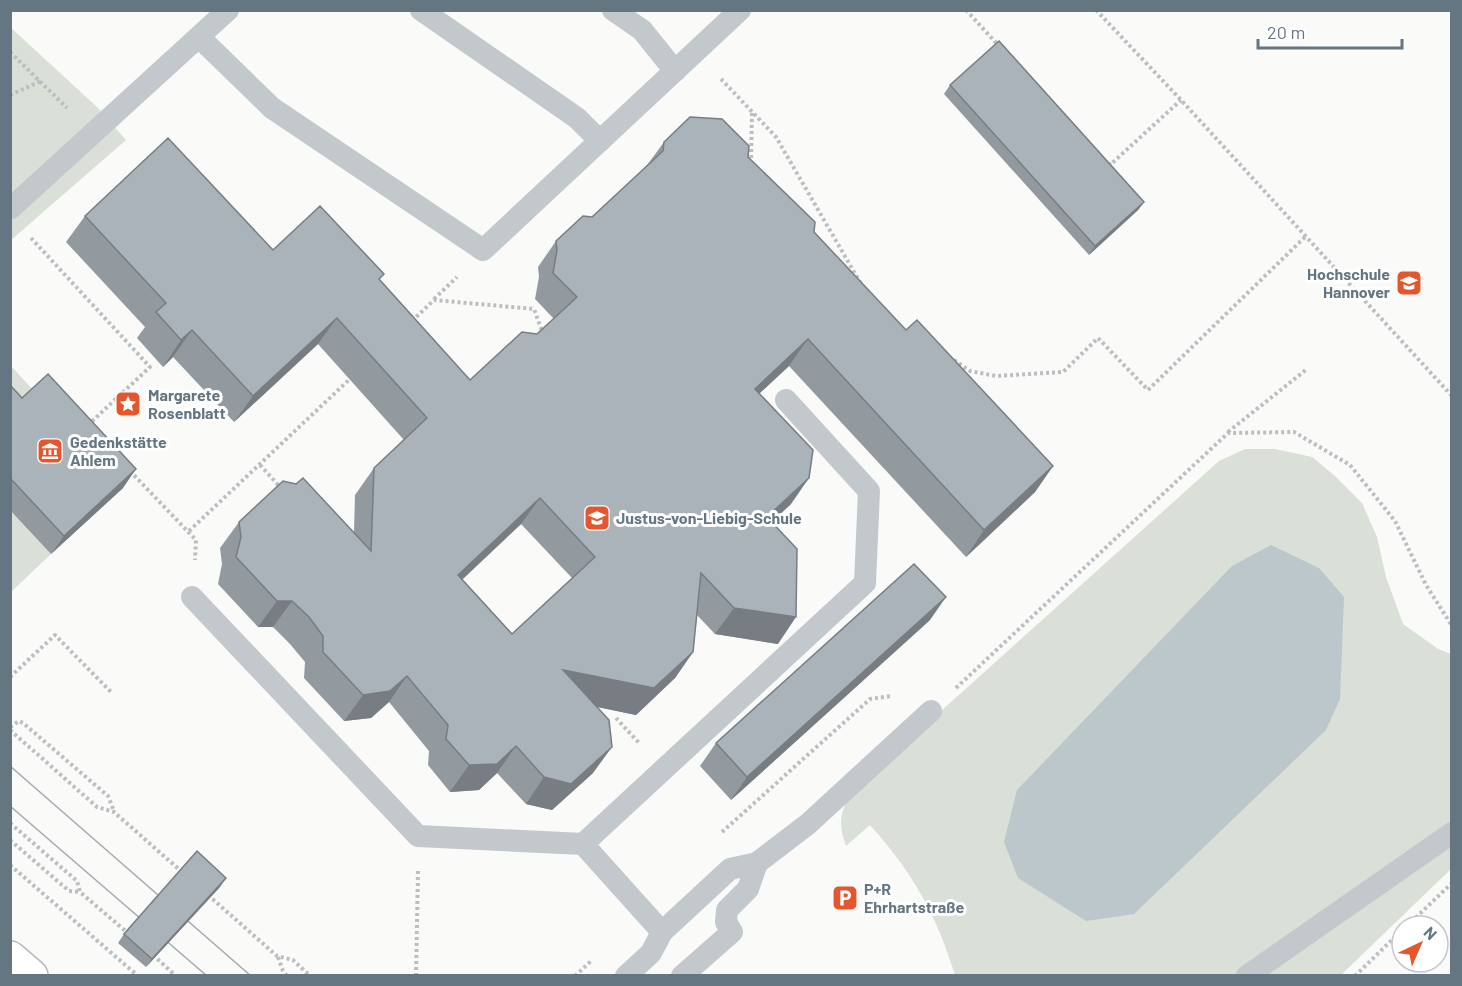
<svg xmlns="http://www.w3.org/2000/svg" width="1462" height="986" viewBox="0 0 1462 986" font-family="Barlow,sans-serif">
	<rect width="100%" height="100%" fill="#fafaf8"/>
	<g fill="#dadfd7">
		<polygon points="10,27 97,107 126,140 11,240"/>
		<polygon points="11,366 35,392 11,415"/>
		<path d="M1245,449h30l37,8 23,19 27,27 15,34 9,40 17,47 35,25 13,5v215l-110,106h-386c-19,-61 -42,-102 -85,-150l-24,21c-8,-23 -6,-32 5,-54l368,-331z"/>
		<polygon points="11,510 51,554 11,592"/>
	</g>
	<polygon fill="#bbc7cb" points="1271,545 1319,568 1344,597 1340,699 1326,730 1134,914 1086,921 1018,878 1004,842 1017,790 1232,566"/>
	<g fill="none" stroke-linecap="round" stroke-linejoin="round">
		<g stroke="#b3babf" stroke-width="36">
			<polyline id="secondary" points="10,958 31,976"/>
		</g>
		<g stroke="#bbbfc2" stroke-width="4" stroke-dasharray="3 3" stroke-linecap="butt">
			<polyline points="966,10 999,46"/>
			<polyline points="1096,10 1181,100 1452,396"/>
			<polyline points="10,52 67,108"/>
			<polyline points="721,79 776,137 861,284"/>
			<polyline points="10,95 41,81"/>
			<polyline points="1109,163 1110,165 1181,100"/>
			<polyline points="751,164 752,112"/>
			<polyline points="31,238 150,367 88,425"/>
			<polyline points="434,299 457,277"/>
			<polyline points="412,321 434,300 534,309 543,334"/>
			<polyline points="954,360 970,371 996,376 1063,372 1098,338 1148,390 1306,236"/>
			<polyline points="1228,432 1307,369"/>
			<polyline points="260,465 281,488"/>
			<polyline points="130,471 196,540 195,560"/>
			<polyline points="189,531 352,377"/>
			<polyline points="10,677 55,635 112,693"/>
			<polyline points="956,688 1228,433 1294,432 1350,465 1395,521 1426,585 1452,626"/>
			<polyline points="616,718 640,744"/>
			<polyline points="10,727 19,721 23,723 108,796 114,811"/>
			<polyline points="10,730 97,807 114,812 182,872"/>
			<polyline points="10,823 77,881 80,892 129,934"/>
			<polyline points="722,832 870,699 891,696"/>
			<polyline points="10,840 69,891 80,892"/>
			<polyline points="10,865 138,976"/>
			<polyline points="208,895 277,956 293,960 310,976"/>
			<polyline points="1407,926 1452,883"/>
			<polyline points="153,955 176,976"/>
			<polyline points="278,957 283,971 287,976"/>
			<polyline points="416,976 418,871"/>
			<polyline points="575,976 591,961"/>
			<polyline points="1355,976 1402,930"/>
		</g>
		<g stroke="#c3c8cc" stroke-width="22">
			<polyline points="421,10 577,118 600,141"/>
			<polyline points="613,10 642,30 675,71"/>
			<polyline points="199,37 272,108 483,250 740,10"/>
			<polyline points="10,209 228,10"/>
			<polyline points="192,597 418,836 583,844 865,583 869,491 786,400"/>
			<polyline points="583,844 662,932"/>
			<polyline points="626,976 651,953 662,932 730,869 757,863 808,824 931,711"/>
			<polyline points="682,976 732,932 726,922 727,910 748,889 757,863"/>
			<polyline points="1247,976 1452,833"/>
		</g>
		<use href="#secondary" stroke="#fff" stroke-width="33"/>
		<g stroke="#a2aab0" stroke-width="1.5">
			<polyline points="10,766 251,976"/>
			<polyline points="10,806 207,976"/>
		</g>
	</g>
	<g fill="#929a9f" fill-rule="evenodd">
		<polygon points="950,85 1144,202 1138,210 1089,255 944,94"/>
		<path d="M664,142l84,15 66,75 92,98 147,136 -18,26 -69,65 -177,-191 -29,27 31,111 -19,18 6,122 -63,-10 -18,-19 -4,37 -18,26 -39,37 -39,-8 -4,66 -41,37 -26,-6 -29,-31 -18,17 -29,2 -22,-27 1,-14 -40,-49 -18,16 -27,3 -40,-43 1,-16 -15,-18 -17,-17h-15l-40,-43 4,-20 -2,-16 19,-26 115,10 1,-37 19,-27 30,-28 -86,-96 -84,78 -61,-65 -10,10 -26,-29 8,-11 -79,-85 19,-26 188,34 107,30 90,100 67,-46 17,-15 -19,-20 4,-22 -1,-10 18,-26 36,-24 53,-49zM521,524l51,54 -60,56 -50,-54z"/>
		<polygon points="10,385 22,398 123,488 51,554 10,510"/>
		<polygon points="930,620 731,800 700,766 716,743"/>
		<polygon points="220,887 146,967 118,943 124,934"/>
	</g>
	<g fill="#777d82">
		<polygon points="1144,202 1138,210 1089,255 1095,246"/>
		<polygon points="337,318 318,344 234,422 253,396"/>
		<polygon points="192,330 173,357 163,367 181,340"/>
		<polygon points="808,339 789,366 736,415 755,389"/>
		<polygon points="1053,466 1035,492 966,557 984,530"/>
		<polygon points="136,469 123,488 51,554 64,536"/>
		<polygon points="809,478 791,504 748,543 767,517"/>
		<polygon points="540,498 521,524 439,601 458,575"/>
		<polygon points="946,597 930,620 731,800 747,777"/>
		<polygon points="277,601 292,601 273,627 258,627"/>
		<polygon points="734,608 796,617 778,644 715,634"/>
		<polygon points="693,652 675,678 636,715 545,696 563,670"/>
		<polygon points="407,676 389,702 371,718 344,721 363,695"/>
		<polygon points="516,746 497,773 479,790 450,792 469,765"/>
		<polygon points="612,747 593,773 552,810 526,804 544,777"/>
		<polygon points="226,878 220,887 146,967 152,959"/>
	</g>
	<g fill="#aab3b9" stroke="#777d82" stroke-width="1.5" fill-rule="evenodd">
		<polygon points="999,41 1144,202 1095,246 950,85"/>
		<path d="M690,117l32,2 27,27 -1,11 67,65 -1,10 92,98 11,-10 136,146 -69,64 -176,-191 -53,50 58,61 -4,28 -42,39 30,32 -1,68 -62,-9 -33,-35 -8,79 -39,36 -91,-18 46,50 3,27 -41,37 -27,-7 -28,-31 -19,18 -28,1 -23,-26 2,-14 -41,-49 -17,15 -27,4 -40,-43v-16l-14,-19 -17,-16h-15l-41,-44 5,-20 -2,-15 44,-41 13,3 7,-6 68,73 3,-83 53,-50 -90,-100 -84,78 -61,-66 -11,10 -25,-28 10,-9 -81,-87 83,-78 105,112 47,-44 64,68 -5,5 91,101 52,-48 15,2 40,-37 -24,-24 4,-23 -1,-9 27,-25 9,1 71,-66 1,-9zM540,498l55,59 -83,77 -54,-59z"/>
		<polygon points="48,374 136,469 64,536 10,478 10,385 22,398"/>
		<polygon points="914,564 946,597 747,777 716,743"/>
		<polygon points="197,851 226,878 152,959 124,934"/>
	</g>
	<defs>
		<g id="university-square" transform="scale(1.35)"><rect x="-9" y="-9" width="18" height="18" rx="4" fill="#e4572e" stroke="#fff"/><path d="M0-5L7-2L0 1L-7-2ZM-4 1L0 2.5L4 1V4Q0 6-4 4Z" fill="#fff"/></g>
		<g id="sight-square" transform="scale(1.35)"><rect x="-9" y="-9" width="18" height="18" rx="4" fill="#e4572e" stroke="#fff"/><path d="M0-6L1.8-2.2L6-1.7L2.9 1.2L3.7 5.4L0 3.3L-3.7 5.4L-2.9 1.2L-6-1.7L-1.8-2.2Z" fill="#fff"/></g>
		<g id="museum-square" transform="scale(1.35)"><rect x="-9" y="-9" width="18" height="18" rx="4" fill="#e4572e" stroke="#fff"/><path d="M0-6L6-3V-2H-6V-3ZM-5-1h2V3h-2ZM-1-1h2V3h-2ZM3-1h2V3H3ZM-6 4H6V6H-6Z" fill="#fff"/></g>
		<g id="parking-square" transform="scale(1.35)"><rect x="-9" y="-9" width="18" height="18" rx="4" fill="#e4572e" stroke="#fff"/><path d="M-3.5-5.5H1a3.5 3.5 0 0 1 0 7H-1V5.5H-3.5ZM-1-3.4V-.6H.8a1.4 1.4 0 0 0 0-2.8Z" fill="#fff"/></g>
	</defs>
	<g fill-rule="evenodd">
		<use href="#university-square" x="1409" y="283"/>
		<use href="#sight-square" x="128" y="404"/>
		<use href="#museum-square" x="50" y="451"/>
		<use href="#university-square" x="597" y="518"/>
		<use href="#parking-square" x="845" y="898"/>
	</g>
	<g text-anchor="middle" stroke-width="6" stroke-linejoin="round" paint-order="stroke">
		<g font-size="16" font-weight="bold" fill="#657683" stroke="#fff" text-anchor="start">
			<text x="1390" y="280" text-anchor="end">Hochschule<tspan x="1390" dy="18">Hannover</tspan></text>
			<text x="148" y="401">Margarete<tspan x="148" dy="18">Rosenblatt</tspan></text>
			<text x="70" y="448">Gedenkstätte<tspan x="70" dy="18">Ahlem</tspan></text>
			<text x="616" y="524">Justus-von-Liebig-Schule</text>
			<text x="864" y="895">P+R<tspan x="864" dy="18">Ehrhartstraße</tspan></text>
		</g>
	</g>
	<rect width="1462" height="986" fill="none" stroke="#657683" stroke-width="24"/>
	<g transform="translate(1420 944) rotate(44)"><circle r="28" fill="#ffffff" stroke="#c1c8cd" stroke-width="1.5"/>
	<path d="M0-4.5L10 22L0 15L-10 22Z" fill="#e4572e"/>
	<text y="-9" font-size="16" font-weight="bold" text-anchor="middle" fill="#657683">N</text>
	</g>
	<path d="M1258 39v9h144v-9" fill="none" stroke="#657683" stroke-width="3"/>
	<text x="1267" y="39" font-size="18" fill="#657683" stroke="#ffffff" stroke-width="4.5" paint-order="stroke">20 m</text>
</svg>
